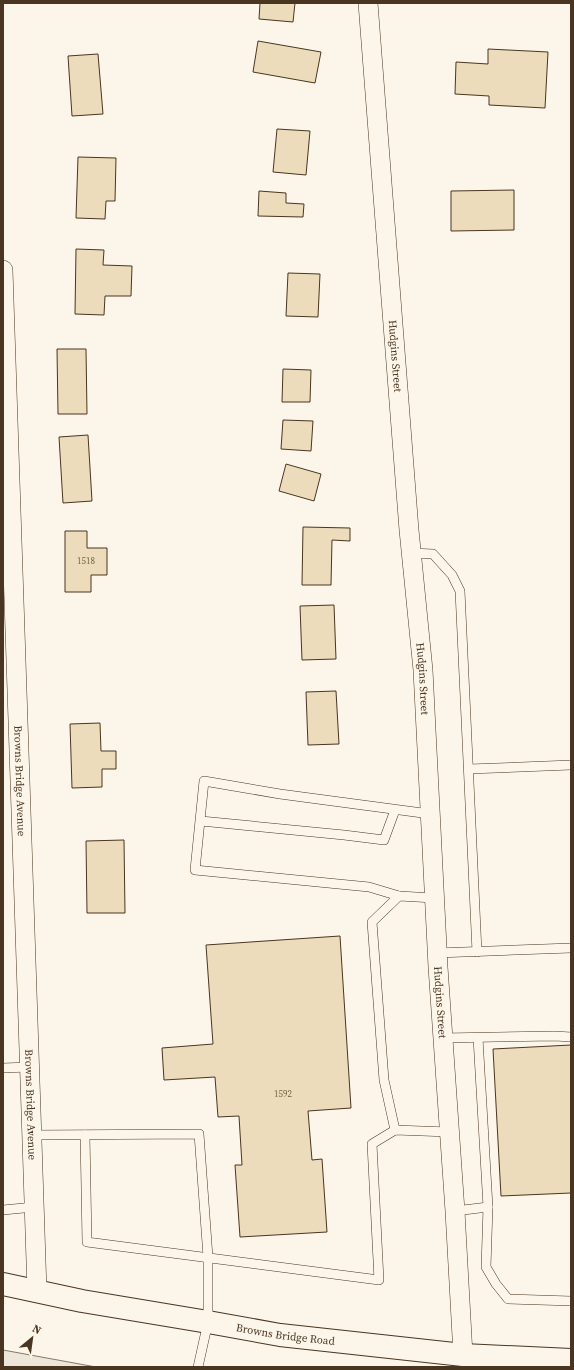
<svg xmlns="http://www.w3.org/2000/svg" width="574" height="1370" viewBox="0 0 574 1370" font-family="'Source Serif 4',serif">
	<rect width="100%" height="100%" fill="#fbf6e9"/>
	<polygon fill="#ede7d9" stroke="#887966" points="3,1350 96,1367 3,1367"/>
	<g fill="#ecdcbc" stroke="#4a3520">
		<polygon points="260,3 295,3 293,22 259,19"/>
		<polygon points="258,41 321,52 315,83 253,72"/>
		<polygon points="488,49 548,52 545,108 489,105 489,96 455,94 456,62 488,64"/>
		<polygon points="98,54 103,114 72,116 68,56"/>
		<polygon points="277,129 310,131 306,175 273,172"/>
		<polygon points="78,157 116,158 115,201 106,201 105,219 76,218"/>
		<polygon points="514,190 514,230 451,231 451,191"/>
		<polygon points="259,191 286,193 286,203 304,204 303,217 258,216"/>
		<polygon points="76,249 104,250 103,265 132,266 131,296 105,296 104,315 75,314"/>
		<polygon points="288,273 320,274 318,317 286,316"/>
		<polygon points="57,349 86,349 87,414 58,414"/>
		<polygon points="283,369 311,370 310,402 282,402"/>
		<polygon points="283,420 313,421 311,451 281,449"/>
		<polygon points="88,435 92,501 63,503 59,437"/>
		<polygon points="286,464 321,474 314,501 279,491"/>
		<polygon points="303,527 350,528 350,541 332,540 331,585 302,585"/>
		<polygon points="65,531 87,531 87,548 107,548 107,575 91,575 91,592 65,592"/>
		<polygon points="334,605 336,659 302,660 300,606"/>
		<polygon points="336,691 339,744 308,745 306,692"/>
		<polygon points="100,723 101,751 116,751 116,769 102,769 102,787 72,788 70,724"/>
		<polygon points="124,840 125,913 87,913 86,841"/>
		<polygon points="340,936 351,1108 308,1111 312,1160 322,1159 327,1232 240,1237 235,1165 242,1165 239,1116 218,1117 215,1077 164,1080 162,1048 213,1044 206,945"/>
		<polygon points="571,1045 571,1193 501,1196 493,1049"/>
	</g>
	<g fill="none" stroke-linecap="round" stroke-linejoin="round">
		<g stroke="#4a3520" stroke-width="10">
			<g id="service">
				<polyline points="412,553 433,554 452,575 460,591 477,952"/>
				<polyline points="469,769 571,765"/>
				<polyline points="201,821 344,835 384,840 395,810"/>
				<polyline points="399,896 369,887 195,870 204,781 280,794 430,814"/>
				<polyline points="437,953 571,948"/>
				<polyline points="443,1038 555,1036 571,1037"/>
				<polyline points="478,1038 488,1207"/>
				<polyline points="3,1068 29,1067"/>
				<polyline points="395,1130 384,1080 372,922 399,896 434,898"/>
				<polyline points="32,1135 199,1134 208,1257 208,1322 198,1367"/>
				<polyline points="85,1135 87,1242 379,1280 372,1144 395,1130 449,1132"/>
				<polyline points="3,1210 34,1207"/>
				<polyline points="455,1211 488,1207 486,1267 496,1284 508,1299 571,1301"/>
			</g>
		</g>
		<g stroke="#4a3520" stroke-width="20">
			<g id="minor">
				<path id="s1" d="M368,3l41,527 14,140 15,297 17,244 8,144"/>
				<path id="s2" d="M3,270l34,1021"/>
			</g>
		</g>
		<g stroke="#4a3520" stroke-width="24">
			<g id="primary">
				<path id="s3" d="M3,1284l79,17 126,21 72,13 183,20 108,5"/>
			</g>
		</g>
		<use href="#service" stroke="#fbf6e9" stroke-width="9"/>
		<use href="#minor" stroke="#fbf6e9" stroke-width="19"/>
		<use href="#primary" stroke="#fbf6e9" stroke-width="22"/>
	</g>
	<g text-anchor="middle" stroke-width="3" stroke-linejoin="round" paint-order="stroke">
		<g font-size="9" fill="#725f47">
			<text x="86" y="564">1518</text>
			<text x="283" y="1097">1592</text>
		</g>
		<g font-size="11" fill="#4a3520" stroke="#fbf6e9">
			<text dy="4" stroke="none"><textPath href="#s1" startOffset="354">Hudgins Street</textPath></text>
			<text dy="4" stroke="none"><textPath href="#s1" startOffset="678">Hudgins Street</textPath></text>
			<text dy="4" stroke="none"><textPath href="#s2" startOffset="511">Browns Bridge Avenue</textPath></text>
			<text dy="4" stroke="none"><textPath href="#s1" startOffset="1002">Hudgins Street</textPath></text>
			<text dy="4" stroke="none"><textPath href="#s2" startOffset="835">Browns Bridge Avenue</textPath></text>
			<text dy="4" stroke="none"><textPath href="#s3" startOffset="287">Browns Bridge Road</textPath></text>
		</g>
	</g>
	<rect width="574" height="1370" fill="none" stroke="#4a3520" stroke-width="8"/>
	<g transform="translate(32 1338) rotate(29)" stroke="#fbf6e9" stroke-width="3" paint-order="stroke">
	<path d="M0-3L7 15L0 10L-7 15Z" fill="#4a3520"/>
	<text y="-6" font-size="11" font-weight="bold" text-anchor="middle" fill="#4a3520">N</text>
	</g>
</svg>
